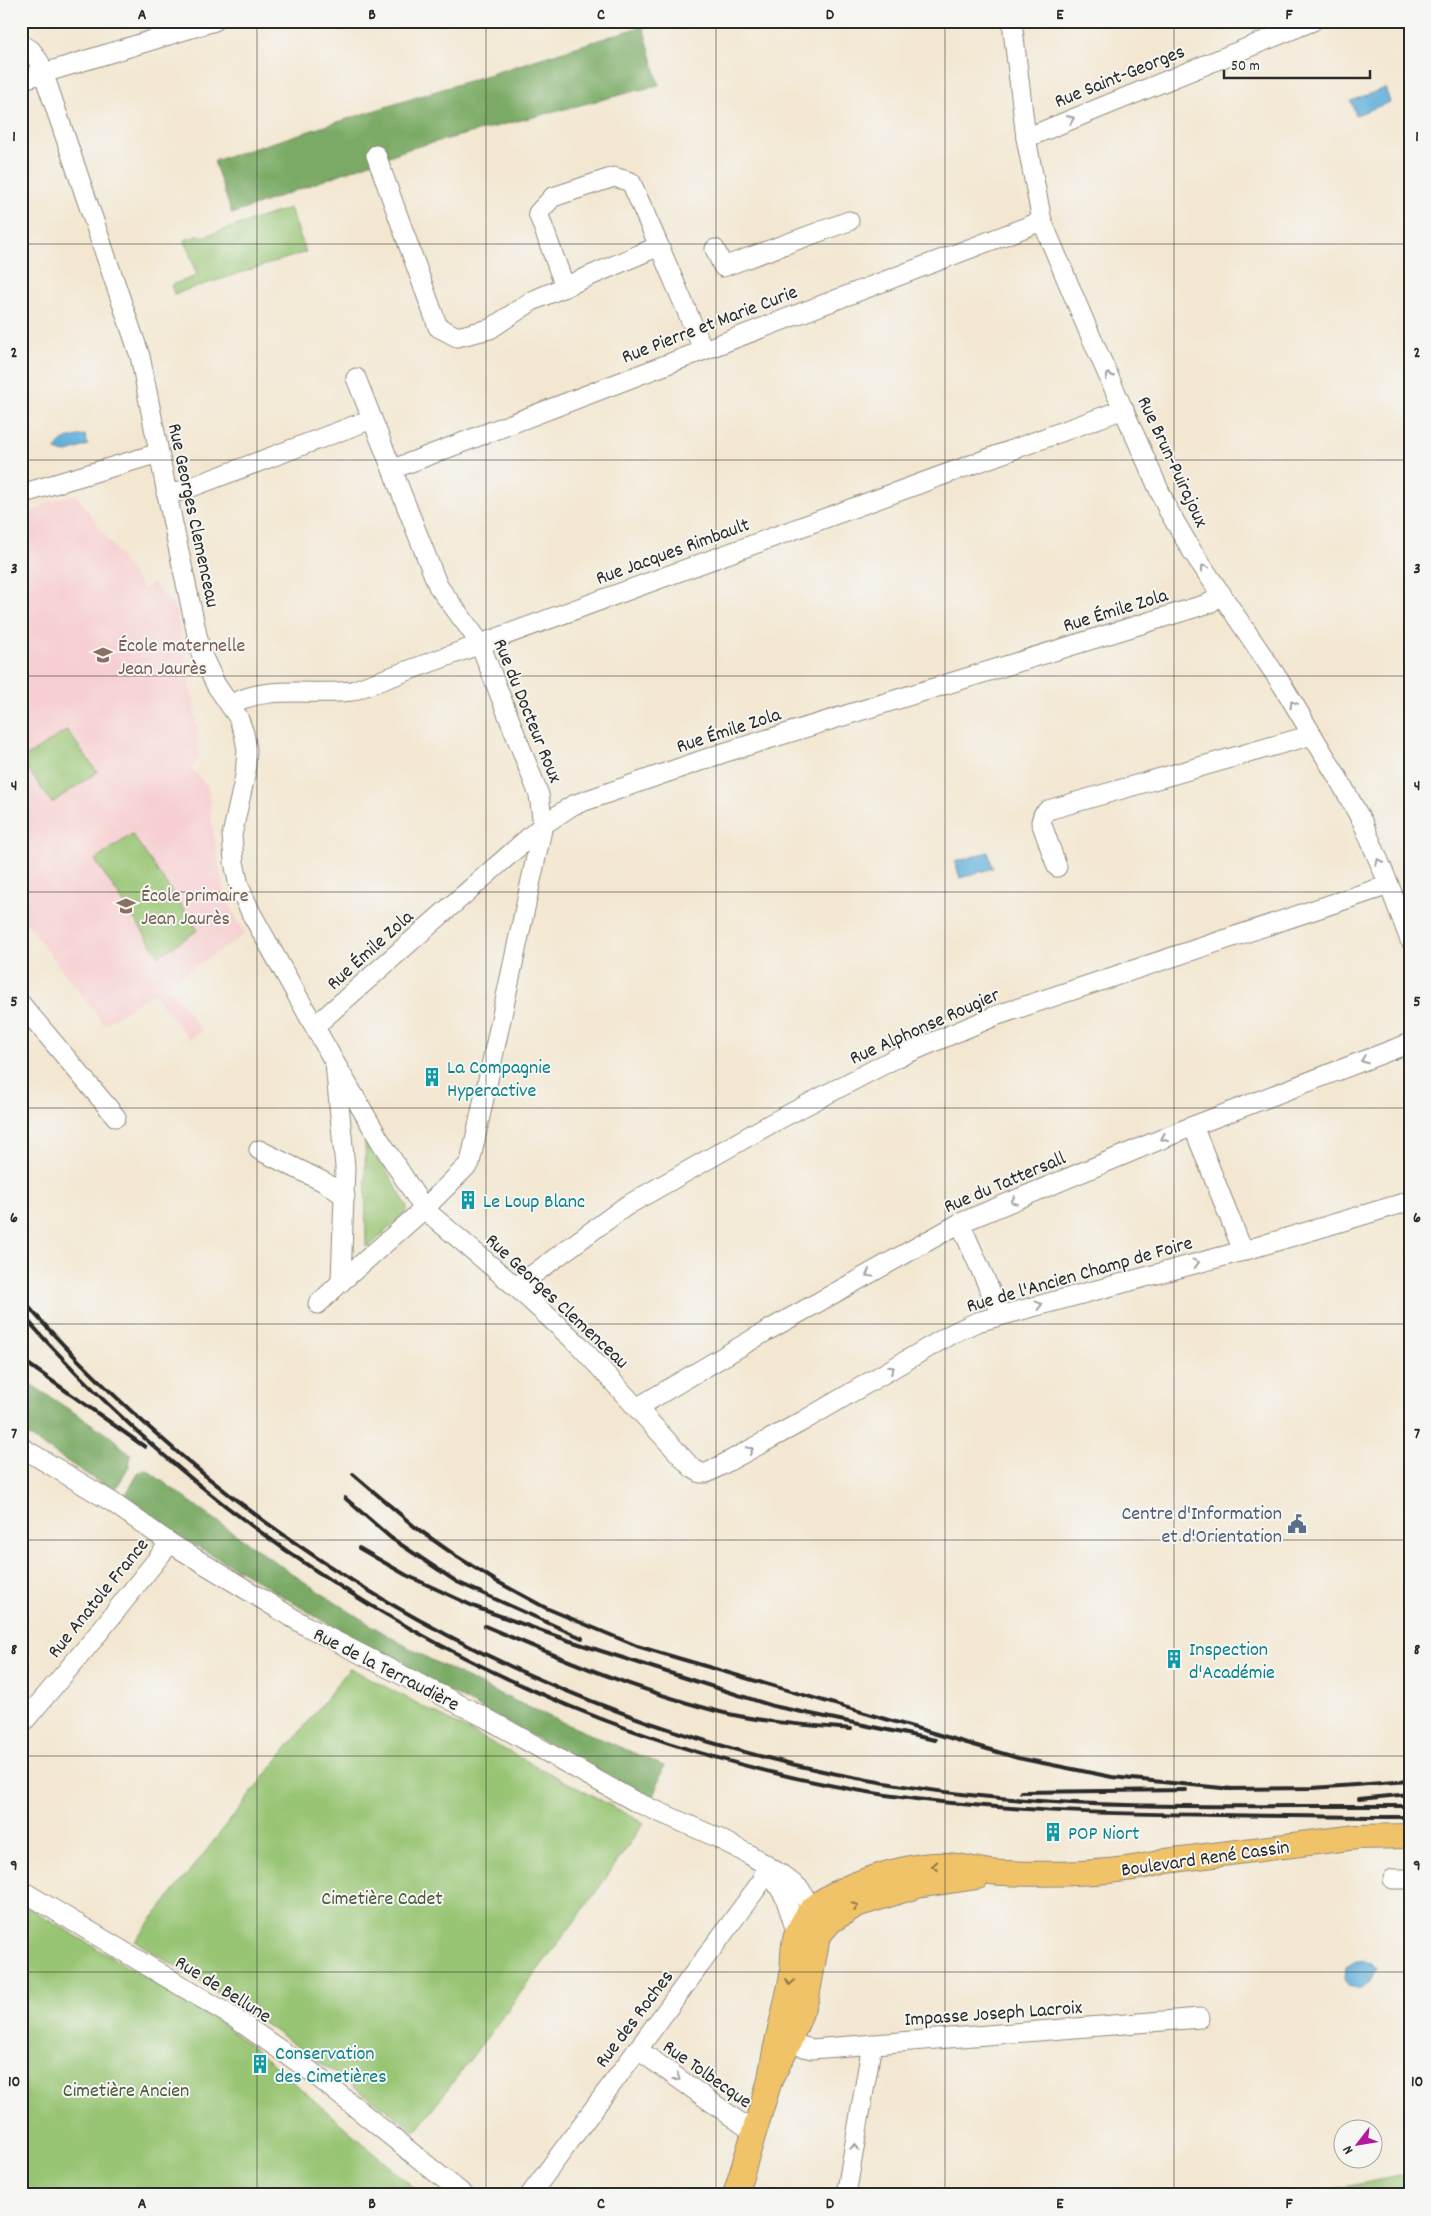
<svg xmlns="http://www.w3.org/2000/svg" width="1431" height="2216" viewBox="0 0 1431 2216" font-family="Dekko,sans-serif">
	<rect width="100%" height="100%" fill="#f6f6f2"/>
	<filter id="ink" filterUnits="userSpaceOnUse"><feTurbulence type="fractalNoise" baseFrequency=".02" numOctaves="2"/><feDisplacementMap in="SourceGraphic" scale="10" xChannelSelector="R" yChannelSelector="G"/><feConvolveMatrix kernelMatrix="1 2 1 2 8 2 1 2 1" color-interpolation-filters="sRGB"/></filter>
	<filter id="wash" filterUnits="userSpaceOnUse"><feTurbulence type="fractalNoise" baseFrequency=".0096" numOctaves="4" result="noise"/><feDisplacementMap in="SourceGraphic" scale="20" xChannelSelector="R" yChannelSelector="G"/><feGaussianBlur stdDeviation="1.12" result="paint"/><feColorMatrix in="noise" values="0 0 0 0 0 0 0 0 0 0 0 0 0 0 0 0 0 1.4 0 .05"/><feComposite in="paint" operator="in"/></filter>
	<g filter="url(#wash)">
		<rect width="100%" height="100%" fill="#f3e7d1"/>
		<polygon fill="#f7cfd0" points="76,494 143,589 153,583 176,609 194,701 198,737 199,758 191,768 208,787 211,818 225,896 245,934 168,985 202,1031 189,1039 153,992 104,1025 21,916 21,515 39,509 50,501"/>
		<g fill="#98c573" stroke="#62784f">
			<polygon points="290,208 306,252 174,294 171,285 197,276 185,240 200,235 202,237"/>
			<polygon points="67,730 97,772 52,803 21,760"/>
			<polygon points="132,834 198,930 159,956 95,860"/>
			<polygon points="365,1138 372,1145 407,1206 407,1211 369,1247 366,1246"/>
			<polygon points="350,1668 644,1823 590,1901 416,2131 250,2013 135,1941"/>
			<polygon points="21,1903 220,2022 268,2060 420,2193 416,2195 21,2195"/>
			<polygon points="1405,2175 1405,2190 1402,2190 1400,2195 1303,2195"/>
		</g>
		<g fill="#7aaa65" stroke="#526a48">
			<polygon points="643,26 659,85 408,149 232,214 214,161"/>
			<polygon points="21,1378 110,1436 131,1455 129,1466 114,1492 21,1431"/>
			<path d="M147,1470c82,60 163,119 250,171 85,49 177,86 267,125l-11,31 -95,-47 -194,-104 -116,-71 -71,-40 -53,-37 15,-26z"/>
		</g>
		<g fill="#63b0dc" stroke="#476e84">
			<polygon points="1385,88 1390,102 1356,115 1351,101"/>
			<path d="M85,435l3,10 -23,8 -9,-3c2,-12 18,-13 29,-15z"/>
			<polygon points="988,852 993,868 960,878 955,862"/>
			<polygon points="1356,1961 1372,1963 1376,1968 1370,1983 1360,1989 1349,1986 1345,1979 1346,1967"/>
		</g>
	</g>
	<g filter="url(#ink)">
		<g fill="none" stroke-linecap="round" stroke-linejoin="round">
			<g stroke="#8f897e" stroke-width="21">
				<g id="minor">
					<polyline points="1012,21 1026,138 1042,221 1088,330 1168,510 1192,551 1283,686 1338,778 1363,823 1389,885 1410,940"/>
					<polyline points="21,44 31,50 40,63 140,356 172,519 201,653 216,685 238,717 244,733 247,750 245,776 232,835 234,862 239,886 251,913 335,1063 379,1139 424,1209 341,1282 345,1167 335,1063"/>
					<polyline points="21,80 215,21"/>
					<polyline points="1026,138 1313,21"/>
					<polyline points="376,155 438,327 457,337 490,329 532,301 659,246 703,349"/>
					<polyline points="715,249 723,267 849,221"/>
					<polyline points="565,287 538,213 553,197 614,177 631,182 659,246"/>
					<polyline points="356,378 438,586 475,636 484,654 539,795 543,825 470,1163 424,1209 516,1287 579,1345 692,1468 701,1473 707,1473 803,1421 953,1333 977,1322 1243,1251 1410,1201"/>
					<polyline points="393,469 1042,221"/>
					<polyline points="166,493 181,491 372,419"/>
					<polyline points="21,494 159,453"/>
					<path d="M230,705c36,-21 83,-9 122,-14l772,-282"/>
					<polyline points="1057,867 1041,822 1043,815 1048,810 1312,735"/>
					<polyline points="21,1004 116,1117"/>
					<polyline points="315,1026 543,825 573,805 723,753 1210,603 1221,593"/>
					<polyline points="1193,1126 1243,1251"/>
					<polyline points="259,1150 324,1182 345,1196"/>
					<polyline points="960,1223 1001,1315"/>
					<polyline points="516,1287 626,1206 770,1124 896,1058 995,1016 1389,885"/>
					<polyline points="318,1304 341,1282"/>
					<polyline points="638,1407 765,1332 960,1223 1193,1126 1410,1043"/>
					<polyline points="21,1447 112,1502 170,1543 306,1626 486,1718 634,1801 716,1837 750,1855 782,1875 800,1889 812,1910 816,1922"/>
					<polyline points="21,1725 92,1641 170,1543"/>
					<polyline points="768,1869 785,1897 797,1934"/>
					<polyline points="1393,1879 1410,1879"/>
					<polyline points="21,1890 233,2017 309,2070 464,2195"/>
					<polyline points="789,2043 812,2049 1200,2018"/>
					<polyline points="637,2049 745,2126 754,2131"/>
					<polyline points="530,2195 762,1881 766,1866"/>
					<polyline points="846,2195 872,2044"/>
				</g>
			</g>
			<g stroke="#8f897e" stroke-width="26">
				<g id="major">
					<path d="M770,2080c4,-34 15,-66 21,-100 3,-15 0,-35 7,-49 4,-7 8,-16 14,-22 28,-25 98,-46 135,-44 19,1 38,8 57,8 47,2 117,1 162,-12l191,-24 53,-1"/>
					<polyline points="735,2195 770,2080 789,2043 807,1997 818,1936 831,1921 856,1905 917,1886 977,1877"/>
				</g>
			</g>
			<use href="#minor" stroke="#fff" stroke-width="19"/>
			<use href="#major" stroke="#f1c369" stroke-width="24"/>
			<g stroke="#2b2b2b" stroke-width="4">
				<path d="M21,1298c40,47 84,90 130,131 228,205 515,332 819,366 144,16 295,10 440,11"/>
				<path d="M21,1313c221,252 533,431 865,482 110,16 220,19 331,20 64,1 129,2 193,2"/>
				<polyline points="21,1359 145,1447"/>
				<polyline points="353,1474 415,1527 456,1556 496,1581 546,1608 637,1646 1018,1758 1112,1777 1232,1789"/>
				<polyline points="345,1498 391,1538 457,1582 582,1638"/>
				<polyline points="359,1548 406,1575 475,1607 567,1640 773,1706 935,1740"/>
				<path d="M485,1626c75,32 151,64 231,85 43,11 90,14 135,18"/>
				<polyline points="1226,1789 1313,1788 1410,1781"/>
				<polyline points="1021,1792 1186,1790"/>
				<polyline points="1359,1799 1410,1794"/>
			</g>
		</g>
		<defs><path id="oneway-chevron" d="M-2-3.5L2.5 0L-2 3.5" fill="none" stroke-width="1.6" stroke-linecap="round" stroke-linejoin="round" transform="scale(1.25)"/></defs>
		<g stroke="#a0a0a0">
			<use href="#oneway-chevron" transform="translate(1071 119) rotate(-22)"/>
			<use href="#oneway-chevron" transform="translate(1109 376) rotate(-114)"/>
			<use href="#oneway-chevron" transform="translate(1204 568) rotate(-124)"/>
			<use href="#oneway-chevron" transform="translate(1293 704) rotate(-121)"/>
			<use href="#oneway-chevron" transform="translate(1379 862) rotate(-113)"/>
			<use href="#oneway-chevron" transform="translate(1364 1060) rotate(160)"/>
			<use href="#oneway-chevron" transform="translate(1164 1138) rotate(157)"/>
			<use href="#oneway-chevron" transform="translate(1014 1201) rotate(157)"/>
			<use href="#oneway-chevron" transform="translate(1196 1263) rotate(-15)"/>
			<use href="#oneway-chevron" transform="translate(869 1274) rotate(151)"/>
			<use href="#oneway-chevron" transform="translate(1039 1305) rotate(-15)"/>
			<use href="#oneway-chevron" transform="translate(891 1369) rotate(-31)"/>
			<use href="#oneway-chevron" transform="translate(750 1450) rotate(-28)"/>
			<use href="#oneway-chevron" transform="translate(677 2078) rotate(36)"/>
			<use href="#oneway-chevron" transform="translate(855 2147) rotate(-80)"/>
		</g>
		<g stroke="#8e774a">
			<use href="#oneway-chevron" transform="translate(935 1866) rotate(176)"/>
			<use href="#oneway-chevron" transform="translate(855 1906) rotate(-23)"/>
			<use href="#oneway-chevron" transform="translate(790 1982) rotate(100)"/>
		</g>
	</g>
	<path fill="none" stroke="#2b2b2b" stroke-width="1" stroke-opacity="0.55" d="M257,21v2174M486,21v2174M716,21v2174M945,21v2174M1174,21v2174M21,244h1389M21,460h1389M21,676h1389M21,892h1389M21,1108h1389M21,1324h1389M21,1540h1389M21,1756h1389M21,1972h1389"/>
	<defs>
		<g id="school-bare" transform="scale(1.5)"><path d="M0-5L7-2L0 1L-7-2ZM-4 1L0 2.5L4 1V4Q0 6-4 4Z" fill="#8d6e63" stroke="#f6f6f2" stroke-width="2.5" paint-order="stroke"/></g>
		<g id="building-bare" transform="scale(1.5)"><path d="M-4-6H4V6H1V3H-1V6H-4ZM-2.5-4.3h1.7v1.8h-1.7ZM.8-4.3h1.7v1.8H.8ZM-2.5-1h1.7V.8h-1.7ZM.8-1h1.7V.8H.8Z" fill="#0f9aa8" stroke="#f6f6f2" stroke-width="2.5" paint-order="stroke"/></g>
		<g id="civic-bare" transform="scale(1.5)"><path d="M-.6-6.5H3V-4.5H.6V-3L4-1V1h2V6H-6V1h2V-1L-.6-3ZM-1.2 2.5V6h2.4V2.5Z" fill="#5c6f8a" stroke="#f6f6f2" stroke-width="2.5" paint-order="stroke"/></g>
	</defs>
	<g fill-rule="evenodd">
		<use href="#school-bare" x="103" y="655"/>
		<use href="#school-bare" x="126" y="906"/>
		<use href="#building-bare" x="432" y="1077"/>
		<use href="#building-bare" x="468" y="1200"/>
		<use href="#civic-bare" x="1297" y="1524"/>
		<use href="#building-bare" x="1174" y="1659"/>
		<use href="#building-bare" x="1053" y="1832"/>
		<use href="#building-bare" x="260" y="2064"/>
	</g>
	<g text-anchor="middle" stroke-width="4" stroke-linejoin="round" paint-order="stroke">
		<g font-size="20" fill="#2b2b2b" stroke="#f6f6f2">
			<text transform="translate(1119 75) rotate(-22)" y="7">Rue Saint-Georges</text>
			<text transform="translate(709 323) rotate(-21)" y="7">Rue Pierre et Marie Curie</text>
			<text transform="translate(1174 461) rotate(65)" y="7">Rue Brun-Puirajoux</text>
			<text transform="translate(195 515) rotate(78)" y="7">Rue Georges Clemenceau</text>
			<text transform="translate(672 550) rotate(-20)" y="7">Rue Jacques Rimbault</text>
			<text transform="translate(1115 609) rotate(-17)" y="7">Rue Émile Zola</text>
			<text transform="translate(529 710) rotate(68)" y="7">Rue du Docteur Roux</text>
			<text transform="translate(728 729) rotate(-18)" y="7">Rue Émile Zola</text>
			<text transform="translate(369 949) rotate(-42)" y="7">Rue Émile Zola</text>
			<text transform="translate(924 1025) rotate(-24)" y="7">Rue Alphonse Rougier</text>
			<text transform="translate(1004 1181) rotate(-23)" y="7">Rue du Tattersall</text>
			<text transform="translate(1079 1273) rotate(-16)" y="7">Rue de l'Ancien Champ de Foire</text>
			<text transform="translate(558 1300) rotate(43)" y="7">Rue Georges Clemenceau</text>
			<text transform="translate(97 1597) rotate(-51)" y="7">Rue Anatole France</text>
			<text transform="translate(387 1668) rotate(27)" y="7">Rue de la Terraudière</text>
			<text transform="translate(1205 1857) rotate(-8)" y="7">Boulevard René Cassin</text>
			<text transform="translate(224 1988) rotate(32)" y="7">Rue de Bellune</text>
			<text transform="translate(993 2012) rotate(-4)" y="7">Impasse Joseph Lacroix</text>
			<text transform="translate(633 2018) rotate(-53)" y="7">Rue des Roches</text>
			<text transform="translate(708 2073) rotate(35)" y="7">Rue Tolbecque</text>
		</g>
		<g font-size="20" fill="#785e54" stroke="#f6f6f2" text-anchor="start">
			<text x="118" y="651">École maternelle<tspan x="118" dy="23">Jean Jaurès</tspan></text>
			<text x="141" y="901">École primaire<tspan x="141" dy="23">Jean Jaurès</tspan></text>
		</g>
		<g font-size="20" fill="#0d838f" stroke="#f6f6f2" text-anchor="start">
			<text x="447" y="1073">La Compagnie<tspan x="447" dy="23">Hyperactive</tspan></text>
			<text x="483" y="1207">Le Loup Blanc</text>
			<text x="1189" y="1655">Inspection<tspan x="1189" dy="23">d'Académie</tspan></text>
			<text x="1068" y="1839">POP Niort</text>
			<text x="275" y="2059">Conservation<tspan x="275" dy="23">des Cimetières</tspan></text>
		</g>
		<g font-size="20" fill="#4e5e75" stroke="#f6f6f2" text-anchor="end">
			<text x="1282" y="1519">Centre d'Information<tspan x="1282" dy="23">et d'Orientation</tspan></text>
		</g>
		<g font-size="20" fill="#4c5941" stroke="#f6f6f2">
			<text x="382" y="1904">Cimetière Cadet</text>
			<text x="126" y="2096">Cimetière Ancien</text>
		</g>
	</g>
	<rect width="1431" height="2216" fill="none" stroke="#f6f6f2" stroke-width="55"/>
	<g transform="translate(1358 2144) rotate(239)"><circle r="24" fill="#f6f6f2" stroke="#a5a5a2"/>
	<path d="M0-4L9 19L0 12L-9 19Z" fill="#b5179e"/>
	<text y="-8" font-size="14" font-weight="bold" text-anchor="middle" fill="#2b2b2b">N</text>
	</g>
	<path d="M1224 70v8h146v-8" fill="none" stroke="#2b2b2b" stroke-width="2.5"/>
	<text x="1231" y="70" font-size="15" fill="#2b2b2b" stroke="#f6f6f2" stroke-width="4" paint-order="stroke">50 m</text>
	<rect x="28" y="28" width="1376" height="2160" fill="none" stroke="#2b2b2b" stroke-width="2"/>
	<g font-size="16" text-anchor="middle" font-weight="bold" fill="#2b2b2b">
		<text x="142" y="19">A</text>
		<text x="372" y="19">B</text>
		<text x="601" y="19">C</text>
		<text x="830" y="19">D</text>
		<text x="1060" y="19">E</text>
		<text x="1289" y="19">F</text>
		<text x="14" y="141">1</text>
		<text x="1417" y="141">1</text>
		<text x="14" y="357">2</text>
		<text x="1417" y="357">2</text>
		<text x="14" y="573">3</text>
		<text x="1417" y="573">3</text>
		<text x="14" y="790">4</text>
		<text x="1417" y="790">4</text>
		<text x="14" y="1006">5</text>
		<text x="1417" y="1006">5</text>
		<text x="14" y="1222">6</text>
		<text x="1417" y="1222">6</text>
		<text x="14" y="1438">7</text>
		<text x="1417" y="1438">7</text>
		<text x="14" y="1654">8</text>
		<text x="1417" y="1654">8</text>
		<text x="14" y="1870">9</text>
		<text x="1417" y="1870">9</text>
		<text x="14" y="2086">10</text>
		<text x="1417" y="2086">10</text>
		<text x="142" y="2208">A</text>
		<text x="372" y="2208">B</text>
		<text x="601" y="2208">C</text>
		<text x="830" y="2208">D</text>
		<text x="1060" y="2208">E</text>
		<text x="1289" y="2208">F</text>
	</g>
</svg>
